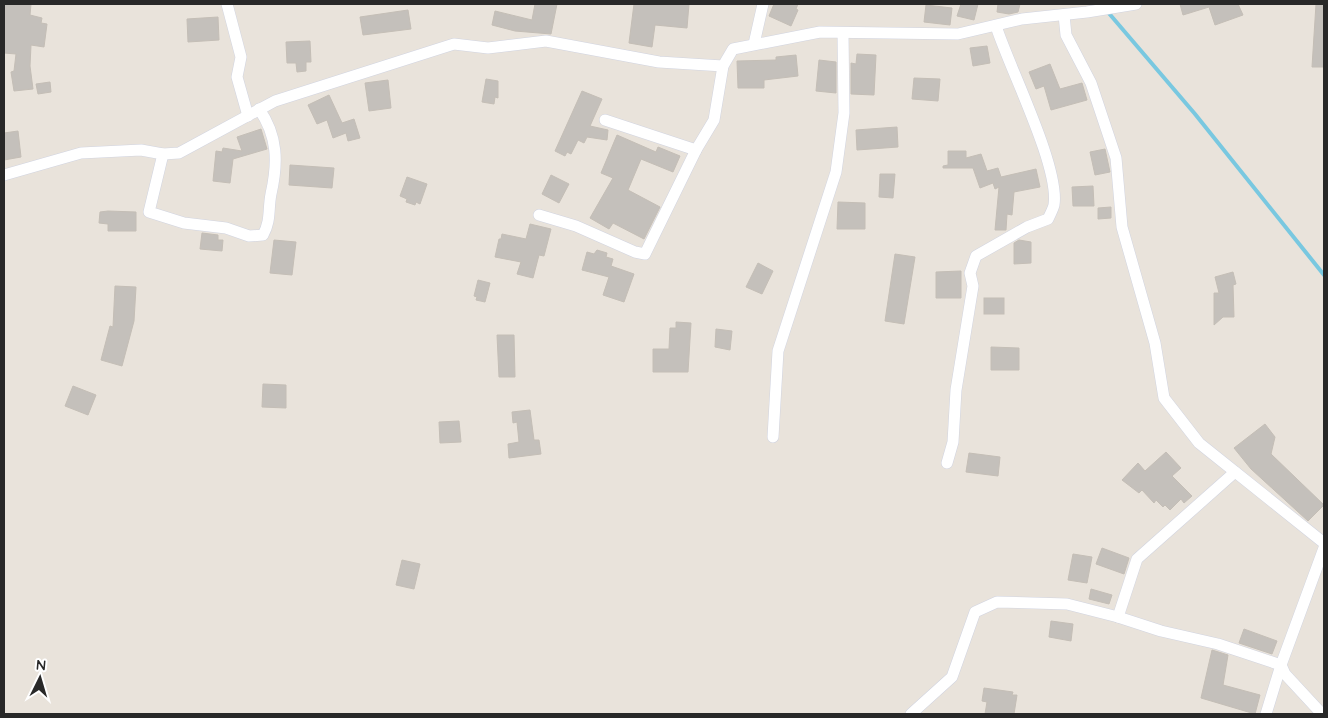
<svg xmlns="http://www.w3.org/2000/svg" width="1328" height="718" viewBox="0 0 1328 718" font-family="Quicksand,sans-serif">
	<rect width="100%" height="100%" fill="#e9e3db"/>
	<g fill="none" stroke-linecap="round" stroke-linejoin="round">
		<polyline stroke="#79c8e0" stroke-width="4" points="1101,4 1195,114 1324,275"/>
	</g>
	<g fill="#c4c0bb" stroke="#c4beb6">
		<polygon points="4,4 31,4 30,15 42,18 41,23 47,24 44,47 31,45 30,66 33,89 14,91 11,72 14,71 16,54 4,53"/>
		<polygon points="535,4 557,4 551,34 515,31 492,25 495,11 532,20"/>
		<polygon points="634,4 689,4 687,28 655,25 652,47 629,43"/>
		<polygon points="774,4 798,4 796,9 798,10 791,26 769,16"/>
		<polygon points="961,4 978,4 974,20 957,16"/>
		<polygon points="998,4 1020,4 1018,12 1009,14 997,12"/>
		<polygon points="1180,4 1238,4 1243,15 1215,25 1209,7 1183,15"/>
		<polygon points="1316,4 1324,4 1324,67 1312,67"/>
		<polygon points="926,5 952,8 950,25 924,22"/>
		<polygon points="408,10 411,29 363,35 360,17"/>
		<polygon points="218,17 219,40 188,42 187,19"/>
		<polygon points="310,41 311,62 306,62 306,71 297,72 296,63 287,63 286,42"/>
		<polygon points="987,46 990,63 973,66 970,48"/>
		<polygon points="857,54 876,55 874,95 851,94 851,63 856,64"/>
		<polygon points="796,55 798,76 764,80 764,88 738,88 737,61 776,60 776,57"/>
		<polygon points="819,60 836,62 836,93 816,91"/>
		<polygon points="1050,64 1060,89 1082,83 1087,100 1051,110 1044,86 1036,89 1029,72"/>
		<polygon points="914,78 940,79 938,101 912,99"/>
		<polygon points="486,79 498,81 498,98 495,97 494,104 482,102"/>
		<polygon points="388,80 391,108 369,111 365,83"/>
		<polygon points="50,82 51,92 38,94 36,84"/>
		<polygon points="582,91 602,99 590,126 608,130 607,140 587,137 584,143 578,140 571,154 567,152 565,156 555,151"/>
		<polygon points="329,95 342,123 354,119 360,138 348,141 346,133 333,138 327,120 317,124 308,105"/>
		<polygon points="897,127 898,147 857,150 856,130"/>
		<polygon points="261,129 267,149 233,159 230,183 213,181 216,151 222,152 223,148 242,151 237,137"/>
		<polygon points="18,131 21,157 4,160 4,133"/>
		<polygon points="617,135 656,152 658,147 680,156 673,172 641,159 628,190 660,207 644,239 613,223 609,229 590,218 613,178 601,173"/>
		<polygon points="1105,149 1110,172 1095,175 1090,152"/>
		<polygon points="948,151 966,151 966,158 981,154 987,171 998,168 1001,177 1036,169 1040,187 1014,192 1012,215 1007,214 1006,230 995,230 999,187 995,189 993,183 980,188 973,168 943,168 943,166 948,165"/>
		<polygon points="290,165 334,168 332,188 289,185"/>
		<polygon points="880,174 895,174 893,198 879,197"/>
		<polygon points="551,175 569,184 559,203 542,194"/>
		<polygon points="407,177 427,184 420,204 416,202 415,205 406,202 407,199 400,196"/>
		<polygon points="1093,186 1094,206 1073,206 1072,187"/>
		<polygon points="838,202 865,203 865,229 837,229"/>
		<polygon points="1111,207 1111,218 1098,219 1098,208"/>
		<polygon points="108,211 136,212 136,231 108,231 108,224 99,223 100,212"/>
		<polygon points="530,224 551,229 544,256 539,255 533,278 517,274 521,262 495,257 499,239 501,239 502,234 526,239"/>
		<polygon points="202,233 218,235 218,240 223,240 222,251 200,249"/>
		<polygon points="274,240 296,242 292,275 270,273"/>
		<polygon points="1019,240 1031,242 1031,263 1014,264 1014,243"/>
		<polygon points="597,250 607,253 606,257 613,259 611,266 634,274 624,302 603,295 609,277 582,270 587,252 594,254"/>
		<polygon points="895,254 915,257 904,324 885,321"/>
		<polygon points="758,263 773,271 762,294 746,287"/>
		<polygon points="961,271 961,298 936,298 936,272"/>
		<polygon points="1233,272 1236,284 1233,285 1234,317 1223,317 1214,325 1214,293 1219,293 1215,277"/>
		<polygon points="478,280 490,283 485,302 476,300 477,297 474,296"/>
		<polygon points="115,286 136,287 134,321 122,366 101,360 110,326 113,327"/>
		<rect x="984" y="298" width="20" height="16"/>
		<polygon points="676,322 691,323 688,372 653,372 653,349 669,349 670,328 676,328"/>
		<polygon points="716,329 732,331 730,350 715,347"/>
		<polygon points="497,335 514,335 515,377 499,377"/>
		<polygon points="991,347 1019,348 1019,370 991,370"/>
		<polygon points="263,384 286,385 286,408 262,407"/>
		<polygon points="73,386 96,395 88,415 65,406"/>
		<polygon points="530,410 534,440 539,440 541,454 509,458 508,444 519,442 517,422 513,423 512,412"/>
		<polygon points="459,421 461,442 440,443 439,422"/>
		<polygon points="1265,424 1275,437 1271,454 1324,505 1308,521 1251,469 1234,448"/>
		<polygon points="1166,452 1181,468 1172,476 1192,496 1184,503 1181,499 1170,510 1165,505 1163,507 1156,500 1154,503 1142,490 1139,493 1122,480 1138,463 1145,471"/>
		<polygon points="969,453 1000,457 998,476 966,472"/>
		<polygon points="1102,548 1129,558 1124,574 1096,564"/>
		<polygon points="1073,554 1092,557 1087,583 1068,580"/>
		<polygon points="402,560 420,564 414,589 396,585"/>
		<polygon points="1091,589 1112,595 1109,604 1089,599"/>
		<polygon points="1051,621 1073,624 1071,641 1049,637"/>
		<polygon points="1244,629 1277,641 1272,654 1239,643"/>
		<polygon points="1212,650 1228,655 1223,685 1260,695 1255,714 1201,698"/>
		<polygon points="984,688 1013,692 1012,695 1017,695 1014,714 985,714 987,702 982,701"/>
	</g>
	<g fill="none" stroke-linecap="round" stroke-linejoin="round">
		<g stroke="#d1d4e0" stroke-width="12">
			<g id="street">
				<polyline points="227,4 241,57 237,77 248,116"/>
				<polyline points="1064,15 1066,35 1091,83 1116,158 1122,227 1155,343 1164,398 1199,443 1324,543"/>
				<polyline points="754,44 763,4"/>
				<polyline points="605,120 696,150"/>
				<path d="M163,154l-14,58 35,11 42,5 23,8 14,-1c8,-14 5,-26 8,-41 7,-31 7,-58 -12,-85"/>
				<polyline points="4,175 81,153 141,150 163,154 179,153 275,101 454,44 488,48 546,41 659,62 723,66"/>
				<polyline points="539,215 576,226 635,252 645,254 696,150 714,120 723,66 733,49 820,32 958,34 1022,19 1087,12 1136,4"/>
				<polyline points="773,437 778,351 836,172 844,113 843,33"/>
				<path d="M947,463l6,-21 3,-52 17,-104 -3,-13 6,-17 51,-29 21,-8c2,-4 5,-10 6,-14 6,-38 -45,-138 -58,-179"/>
				<polyline points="1118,617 1137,559 1235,472"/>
				<polyline points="911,714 952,677 975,612 997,602 1067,604 1118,617 1161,631 1218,644 1281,665 1266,714"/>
				<polyline points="1322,714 1285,674 1281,665 1324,548"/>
			</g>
		</g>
		<use href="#street" stroke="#fff" stroke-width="11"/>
	</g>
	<rect width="1328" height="718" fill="none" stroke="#282828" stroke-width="10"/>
	<g transform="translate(40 678) rotate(5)" stroke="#ffffff" stroke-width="4" paint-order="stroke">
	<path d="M0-4L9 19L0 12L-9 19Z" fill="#282828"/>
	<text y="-8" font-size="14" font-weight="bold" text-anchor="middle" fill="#282828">N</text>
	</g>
</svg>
